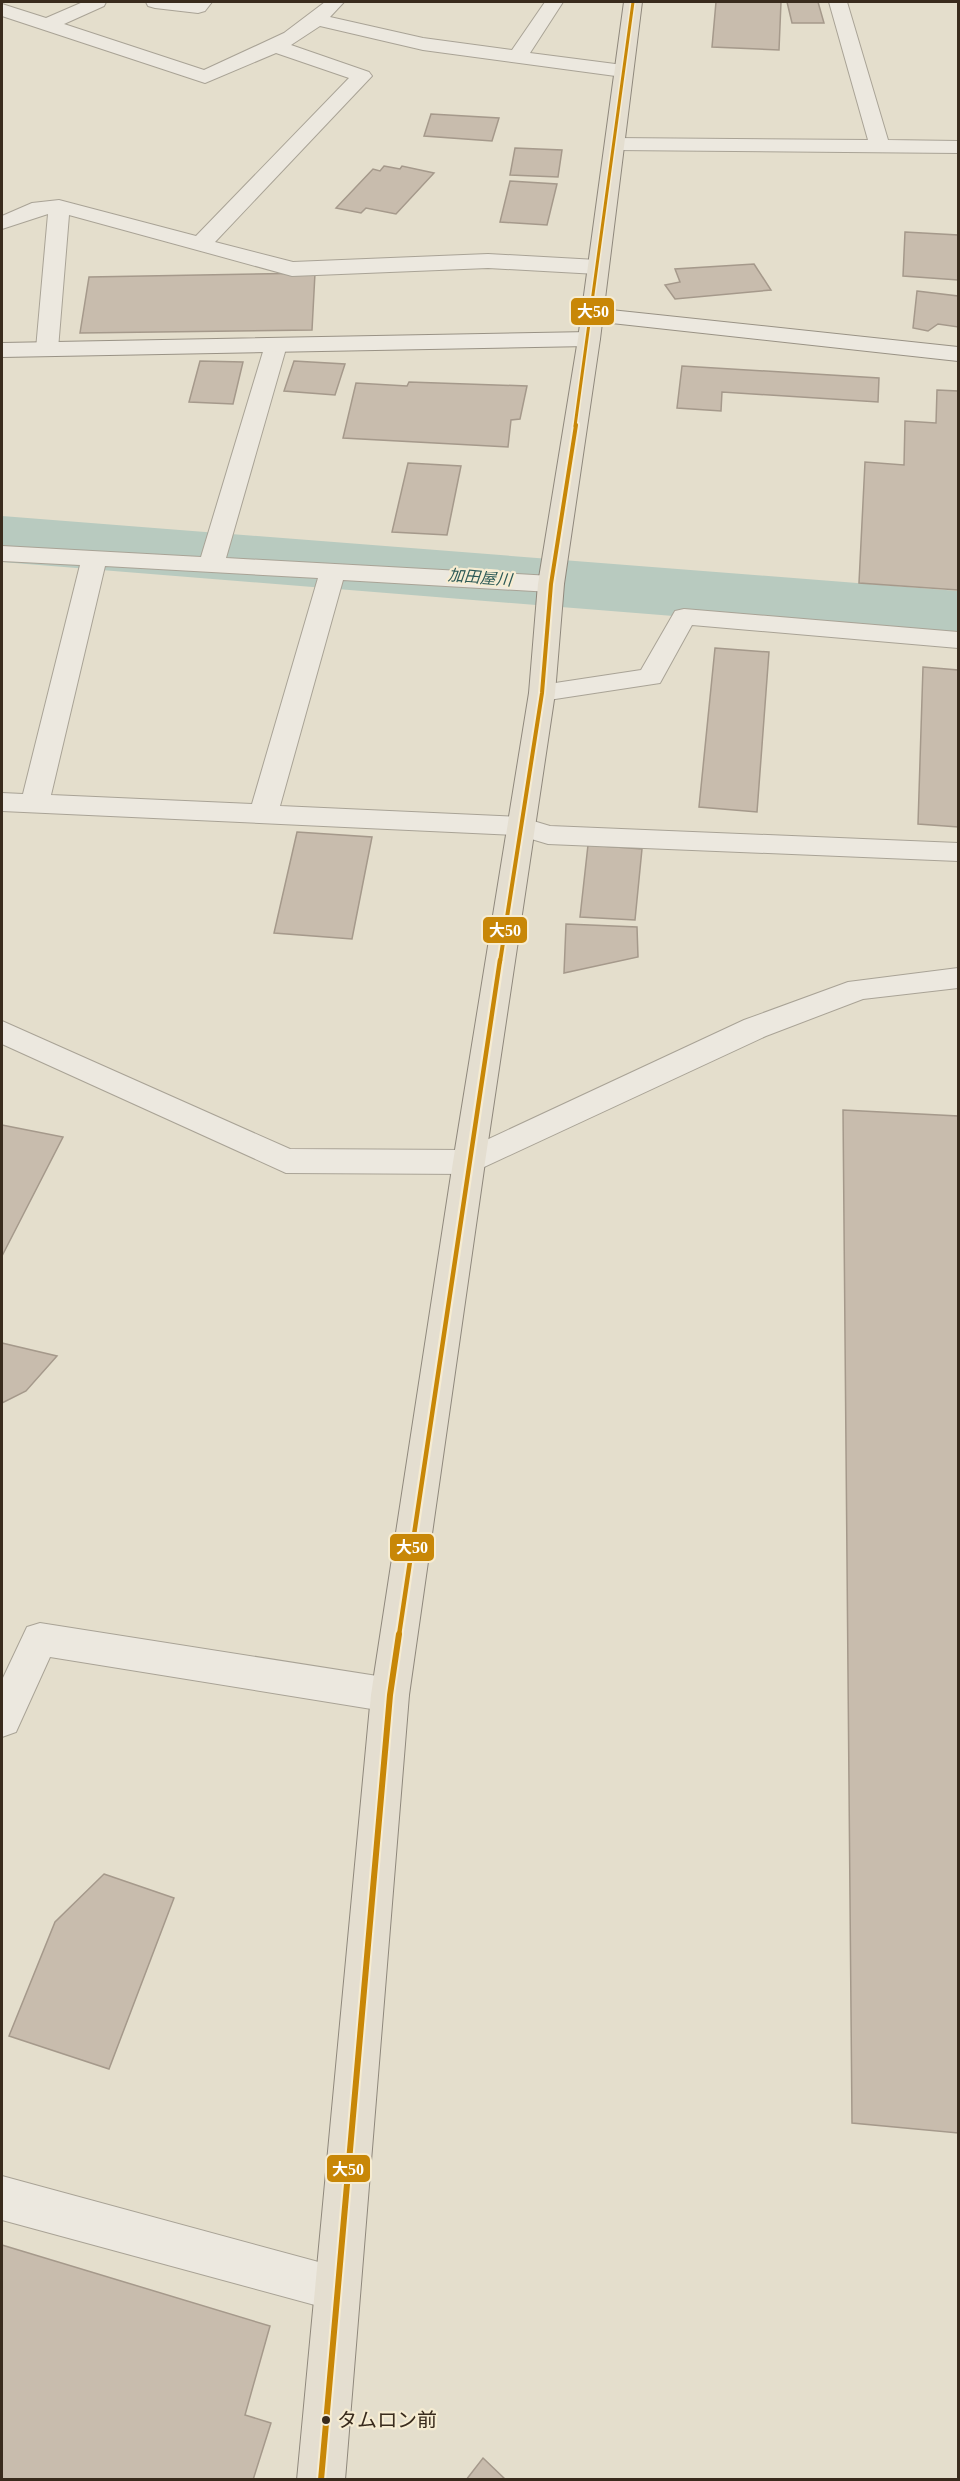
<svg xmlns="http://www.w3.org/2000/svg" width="960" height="2481" viewBox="0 0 960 2481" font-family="'Times New Roman','Noto Sans JP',serif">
	<rect width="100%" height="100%" fill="#e4decc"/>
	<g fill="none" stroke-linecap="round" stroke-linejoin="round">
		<polygon fill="#b8cabf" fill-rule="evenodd" points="2,516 958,591 958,639 2,562"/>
	</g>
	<g fill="#c8bcad" stroke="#a5998b" stroke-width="1.5">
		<polygon points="716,2 781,2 779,50 712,47"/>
		<polygon points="787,2 818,2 824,23 792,23"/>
		<polygon points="431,114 499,118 492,141 424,136"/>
		<polygon points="515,148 562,150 558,177 510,175"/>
		<polygon points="384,166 400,169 402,166 434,173 396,214 366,208 361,213 336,208 373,169 380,171"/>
		<polygon points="510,181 557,184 547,225 500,222"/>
		<polygon points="905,232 958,235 958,280 903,276"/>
		<polygon points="754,264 771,290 675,299 665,285 680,282 675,269"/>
		<polygon points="315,273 312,330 80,333 89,277"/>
		<polygon points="917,291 958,296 958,327 938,324 928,331 913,328"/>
		<polygon points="200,361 243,362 233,404 189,402"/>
		<polygon points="294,361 345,364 335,395 284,391"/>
		<polygon points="682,366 879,378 878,402 722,392 721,411 677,408"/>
		<polygon points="409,382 527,386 520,419 511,420 508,447 343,438 356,383 407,386"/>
		<polygon points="937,390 958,391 958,590 859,583 865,462 904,465 905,421 936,423"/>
		<polygon points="408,463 461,466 447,535 392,532"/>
		<polygon points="715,648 769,652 757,812 699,807"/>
		<polygon points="923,667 958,670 958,827 918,824"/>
		<polygon points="297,832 372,837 352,939 274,933"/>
		<polygon points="588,845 642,849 635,920 580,917"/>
		<polygon points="566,924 637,927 638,957 564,973"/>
		<polygon points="843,1110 958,1116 958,2133 852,2123"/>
		<polygon points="2,1125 63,1137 2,1256"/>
		<polygon points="2,1343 57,1356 26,1391 2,1403"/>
		<polygon points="104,1874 174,1898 109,2069 9,2036 55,1922"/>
		<polygon points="2,2245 270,2326 245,2415 271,2423 253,2480 2,2480"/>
		<polygon points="483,2458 506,2480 466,2480"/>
	</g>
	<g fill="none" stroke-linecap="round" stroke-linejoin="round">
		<g stroke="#a9a396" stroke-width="2">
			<g id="street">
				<polygon points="83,2 106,2 104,6 64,24 204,70 284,33 325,2 344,2 330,17 423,38 512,50 545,2 563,2 530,53 623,65 630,67 633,71 630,75 623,77 423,50 320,26 291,45 369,72 372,76 215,242 293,262 488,254 597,260 605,262 608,267 605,272 597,274 488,268 292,276 69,215 58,349 55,354 47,356 39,354 36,349 48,214 2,229 2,216 32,203 59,200 196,236 349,78 276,53 205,83 2,16 2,4 46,18"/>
				<polygon points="146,2 212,2 205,11 198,13 155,8 148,6"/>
				<polygon points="829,2 847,2 888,140 958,141 958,153 615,150 608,148 605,144 608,140 615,138 868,140"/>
				<path d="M276,338l8,2 3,5 -61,213 325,18 9,3 4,5 -4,5 -9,3 -208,-12 -63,226 240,11 30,9 408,17v18l-410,-17 -30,-9 -516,-24v-18l21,1 57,-229 -78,-4v-15l199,11 64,-212 3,-5zM105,566l213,12 -66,226 -201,-9z"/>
				<polygon points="684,609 958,632 958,648 692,625 660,683 542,701 533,699 529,693 533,687 542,685 641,670 675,611"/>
				<polygon points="958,968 958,988 863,999 766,1036 469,1174 286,1173 2,1044 2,1021 290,1149 465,1150 744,1020 848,982"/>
				<polygon points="40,1623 390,1678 404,1683 409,1695 404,1707 390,1712 50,1657 16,1732 2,1737 2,1680 27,1627"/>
				<polygon points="2,2176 337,2267 353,2273 359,2289 353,2305 337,2311 2,2220"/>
			</g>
		</g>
		<g stroke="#999285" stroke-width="2">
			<g id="secondary">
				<polygon points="592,308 958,347 958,361 584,320 581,315 584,310"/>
				<polygon points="589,332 597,334 600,339 597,344 589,346 2,357 2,343"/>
			</g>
		</g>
		<g stroke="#8f887c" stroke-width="2">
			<polygon id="primary" points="624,2 642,2 600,339 564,584 555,693 485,1162 409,1695 345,2480 297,2480 371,1695 453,1162 529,693 538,584 578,339"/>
		</g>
		<use href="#street" fill="#ece8df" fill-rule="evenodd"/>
		<use href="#secondary" fill="#ece8df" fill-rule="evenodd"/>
		<use href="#primary" fill="#e4ded0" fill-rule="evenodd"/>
		<g stroke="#f6ecd2" stroke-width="6">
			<polyline id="bus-1-far3" points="575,426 633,2"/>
		</g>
		<g stroke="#f6ecd2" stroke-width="8">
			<polyline id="bus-1-far2" points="500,962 542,693 551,584 576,425"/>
		</g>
		<g stroke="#f6ecd2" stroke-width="9">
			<polyline id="bus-1-far1" points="399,1635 500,960"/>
		</g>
		<g stroke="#f6ecd2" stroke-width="10">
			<polyline id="bus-1" points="321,2480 390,1695 399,1634"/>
		</g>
		<use href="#bus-1-far3" stroke="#c88707" stroke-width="3"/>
		<use href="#bus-1-far2" stroke="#c88707" stroke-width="4"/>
		<use href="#bus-1-far1" stroke="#c88707" stroke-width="4.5"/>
		<use href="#bus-1" stroke="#c88707" stroke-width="6"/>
	</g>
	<circle fill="#392b1d" stroke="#f6ecd2" stroke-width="2" cx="326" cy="2420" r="5"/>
	<g text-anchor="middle" stroke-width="4.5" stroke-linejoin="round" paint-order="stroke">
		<g font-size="16" font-style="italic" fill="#2c5956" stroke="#f6ecd2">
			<text transform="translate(480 577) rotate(5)" y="6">加田屋川</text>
		</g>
		<g font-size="20" fill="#392b1d" stroke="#f6ecd2" text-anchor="start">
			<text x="337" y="2427">タムロン前</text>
		</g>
	</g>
	<g stroke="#f6ecd2" stroke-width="2">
		<rect x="570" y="297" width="45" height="29" rx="6" fill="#c88707"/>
		<rect x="482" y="916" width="46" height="28" rx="6" fill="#c88707"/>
		<rect x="389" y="1533" width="46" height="29" rx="6" fill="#c88707"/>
		<rect x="326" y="2154" width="45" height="29" rx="6" fill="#c88707"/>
	</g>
	<g font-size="16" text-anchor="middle" font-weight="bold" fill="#fff">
		<text x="593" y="317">大50</text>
		<text x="505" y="936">大50</text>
		<text x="412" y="1553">大50</text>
		<text x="348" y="2175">大50</text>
	</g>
	<rect width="960" height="2481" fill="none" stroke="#392b1d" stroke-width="6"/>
</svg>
